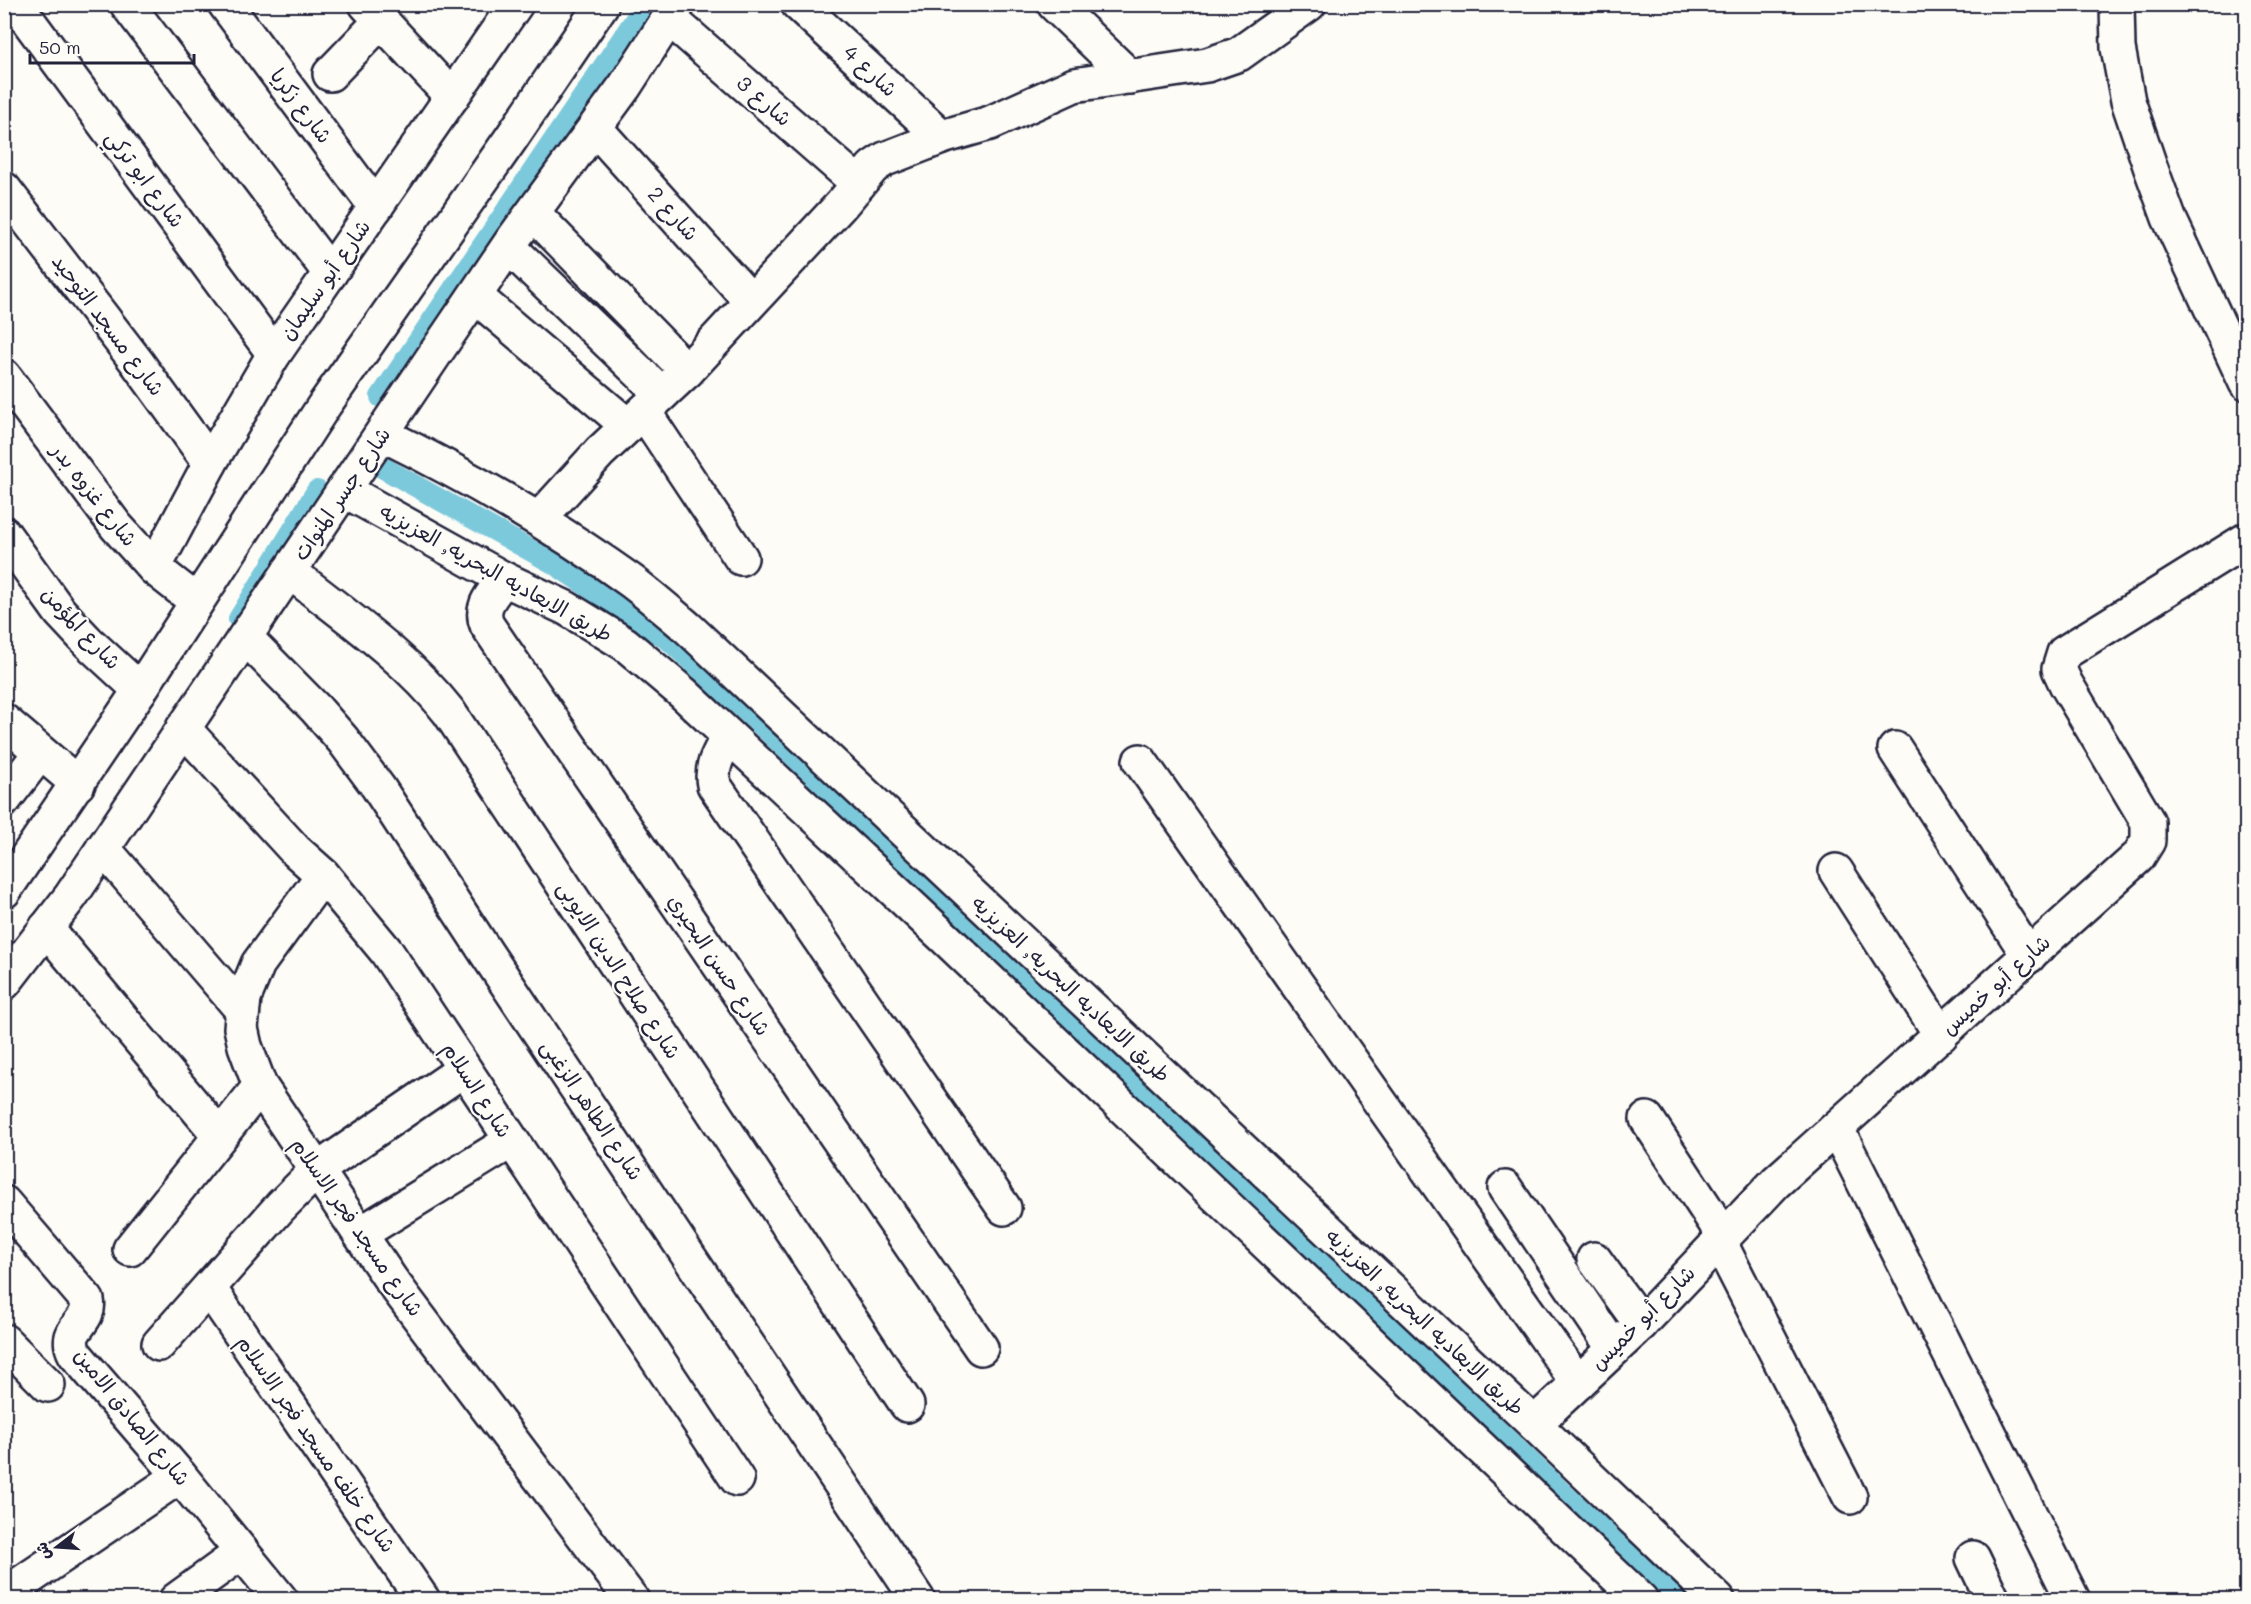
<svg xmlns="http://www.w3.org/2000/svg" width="2251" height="1604" viewBox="0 0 2251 1604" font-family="Mali,'Playpen Sans Arabic',sans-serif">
	<rect width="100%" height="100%" fill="#fdfcf7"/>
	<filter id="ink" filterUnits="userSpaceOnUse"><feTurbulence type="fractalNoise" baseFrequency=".0167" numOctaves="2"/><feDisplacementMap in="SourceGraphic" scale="12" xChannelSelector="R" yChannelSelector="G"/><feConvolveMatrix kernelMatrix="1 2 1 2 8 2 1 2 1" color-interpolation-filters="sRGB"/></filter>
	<g filter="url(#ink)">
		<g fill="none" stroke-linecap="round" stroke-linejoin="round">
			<g stroke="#7dc9dc" stroke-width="22">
				<polyline points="381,397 646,4"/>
				<polyline points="378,465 555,564 669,640 769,732 1149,1094 1561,1492 1677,1600"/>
				<polyline points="239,619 317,491"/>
			</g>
			<g stroke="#22223b" stroke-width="38">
				<g id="minor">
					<polyline points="16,4 274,354"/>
					<polyline points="127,4 330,273"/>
					<polyline points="225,4 376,207"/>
					<polyline points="366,4 452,97"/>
					<polyline points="798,4 942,137"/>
					<polyline points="1054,4 1130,77"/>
					<polyline points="2117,4 2118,48 2128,101 2150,166 2169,218 2246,383"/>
					<polyline points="669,18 859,184"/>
					<polyline points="330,74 381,21"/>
					<polyline points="595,128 751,301"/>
					<polyline points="4,189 136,361 210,463"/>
					<polyline points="533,213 687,371"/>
					<polyline points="509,247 662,394"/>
					<polyline points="475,296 628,426"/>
					<polyline points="4,376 116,526 154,568 196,601"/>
					<polyline points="644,412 741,558"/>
					<path d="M382,434c87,43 171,91 249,147 20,15 38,31 57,47l846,796 184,176"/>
					<polyline points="344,490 504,579 566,608 625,644 683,693 943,936 1641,1600"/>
					<polyline points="539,519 600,452 687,371 841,205 873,167 885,159 942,137 990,123 1074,85 1207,65 1239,54 1309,4"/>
					<polyline points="4,534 60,612 89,643 140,690"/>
					<polyline points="154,568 210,463 274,354 516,4"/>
					<path d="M289,571c55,44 116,85 160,141l458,693"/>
					<path d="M504,579c-11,15 -25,27 -17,46l494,723"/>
					<polyline points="245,637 316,709 343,740 378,787 487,954 918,1600"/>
					<polyline points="4,721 78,784"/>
					<polyline points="183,728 295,850 323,875 386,951 737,1479"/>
					<path d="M728,737c-9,16 -18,30 -14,48l290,423"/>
					<polyline points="1895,749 2029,956"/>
					<polyline points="1140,761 1578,1383"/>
					<polyline points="4,800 40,753"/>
					<polyline points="103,848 242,1010"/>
					<polyline points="1836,871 1941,1035"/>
					<polyline points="323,875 258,964 244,998 241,1028 245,1046 260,1086 391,1280 632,1600"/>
					<polyline points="4,891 140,690 325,404 510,140 602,4"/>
					<polyline points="46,928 220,1136"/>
					<polyline points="4,983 71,896 435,354 511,242 625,86 678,4"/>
					<polyline points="1647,1119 1724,1236"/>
					<polyline points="1837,1129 2073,1600"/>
					<polyline points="1505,1188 1614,1349"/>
					<path d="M4,1203l83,97c5,24 -26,28 -12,54l105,122 101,124"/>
					<polyline points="360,1234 511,1141"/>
					<polyline points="1719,1241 1850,1497"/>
					<polyline points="130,1249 260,1086"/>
					<polyline points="1594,1259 1641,1324"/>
					<polyline points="209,1288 423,1600"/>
					<polyline points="4,1341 48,1385"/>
					<polyline points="159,1344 281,1206 317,1170 463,1070"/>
					<polyline points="1534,1424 1641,1324 1776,1182 2138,857 2148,841 2148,822 2066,684 2059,669 2064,653 2246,540"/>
					<polyline points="1973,1558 1993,1600"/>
					<polyline points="4,1595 180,1476"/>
					<polyline points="176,1600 242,1552"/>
				</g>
			</g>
			<use href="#minor" stroke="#fdfcf7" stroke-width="33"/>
		</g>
	</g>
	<g text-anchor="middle" stroke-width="4.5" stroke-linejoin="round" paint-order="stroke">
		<g font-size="21" fill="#22223b" stroke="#fdfcf7">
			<text transform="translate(870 71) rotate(43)" y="7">شارع 4</text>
			<text transform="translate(764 101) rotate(41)" y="7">شارع 3</text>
			<text transform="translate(301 106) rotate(53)" y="7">شارع زكريا</text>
			<text transform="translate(145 179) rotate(53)" y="7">شارع ابو تركي</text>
			<text transform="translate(673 214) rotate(48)" y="7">شارع 2</text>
			<text transform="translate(325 280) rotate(-55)" y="7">شارع أبو سليمان</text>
			<text transform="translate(108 325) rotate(53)" y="7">شارع مسجد التوحيد</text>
			<text transform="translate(342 494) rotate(-56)" y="7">شارع جسر المنوات</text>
			<text transform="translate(94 495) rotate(52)" y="7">شارع غزوه بدر</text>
			<text transform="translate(496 573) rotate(29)" y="7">طريق الابعاديه البحريه, العزيزيه</text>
			<text transform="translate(81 628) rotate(47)" y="7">شارع المؤمن</text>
			<text transform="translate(719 965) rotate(56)" y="7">شارع حسن البحيري</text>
			<text transform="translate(619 970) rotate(57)" y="7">شارع صلاح الدين الايوبى</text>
			<text transform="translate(1996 985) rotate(-42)" y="7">شارع أبو خميس</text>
			<text transform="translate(1071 989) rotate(43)" y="7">طريق الابعاديه البحريه, العزيزيه</text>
			<text transform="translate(477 1090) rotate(57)" y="7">شارع السلام</text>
			<text transform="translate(592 1110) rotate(56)" y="7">شارع الطاهر الزغبى</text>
			<text transform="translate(357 1227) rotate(55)" y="7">شارع مسجد فجر الاسلام</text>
			<text transform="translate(1643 1318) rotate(-45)" y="7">شارع أبو خميس</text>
			<text transform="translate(1425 1322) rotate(43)" y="7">طريق الابعاديه البحريه, العزيزيه</text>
			<text transform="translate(132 1417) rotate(51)" y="7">شارع الصادق الامين</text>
			<text transform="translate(316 1444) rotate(55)" y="7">شارع خلف مسجد فجر الاسلام</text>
		</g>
	</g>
	<rect width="2251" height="1604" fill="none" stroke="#fdfcf7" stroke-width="24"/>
	<rect x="12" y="12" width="2227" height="1580" fill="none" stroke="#22223b" stroke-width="2" filter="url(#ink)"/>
	<g transform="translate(57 1547) rotate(253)" stroke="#fdfcf7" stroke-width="4.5" paint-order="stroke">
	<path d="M0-4.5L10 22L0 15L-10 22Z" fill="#22223b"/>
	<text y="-9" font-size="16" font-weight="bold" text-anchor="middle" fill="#22223b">ش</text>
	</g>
	<path d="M30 54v9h164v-9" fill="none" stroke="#22223b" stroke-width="3"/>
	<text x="39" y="54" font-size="18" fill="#22223b" stroke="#fdfcf7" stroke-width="4.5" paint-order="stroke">50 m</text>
</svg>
